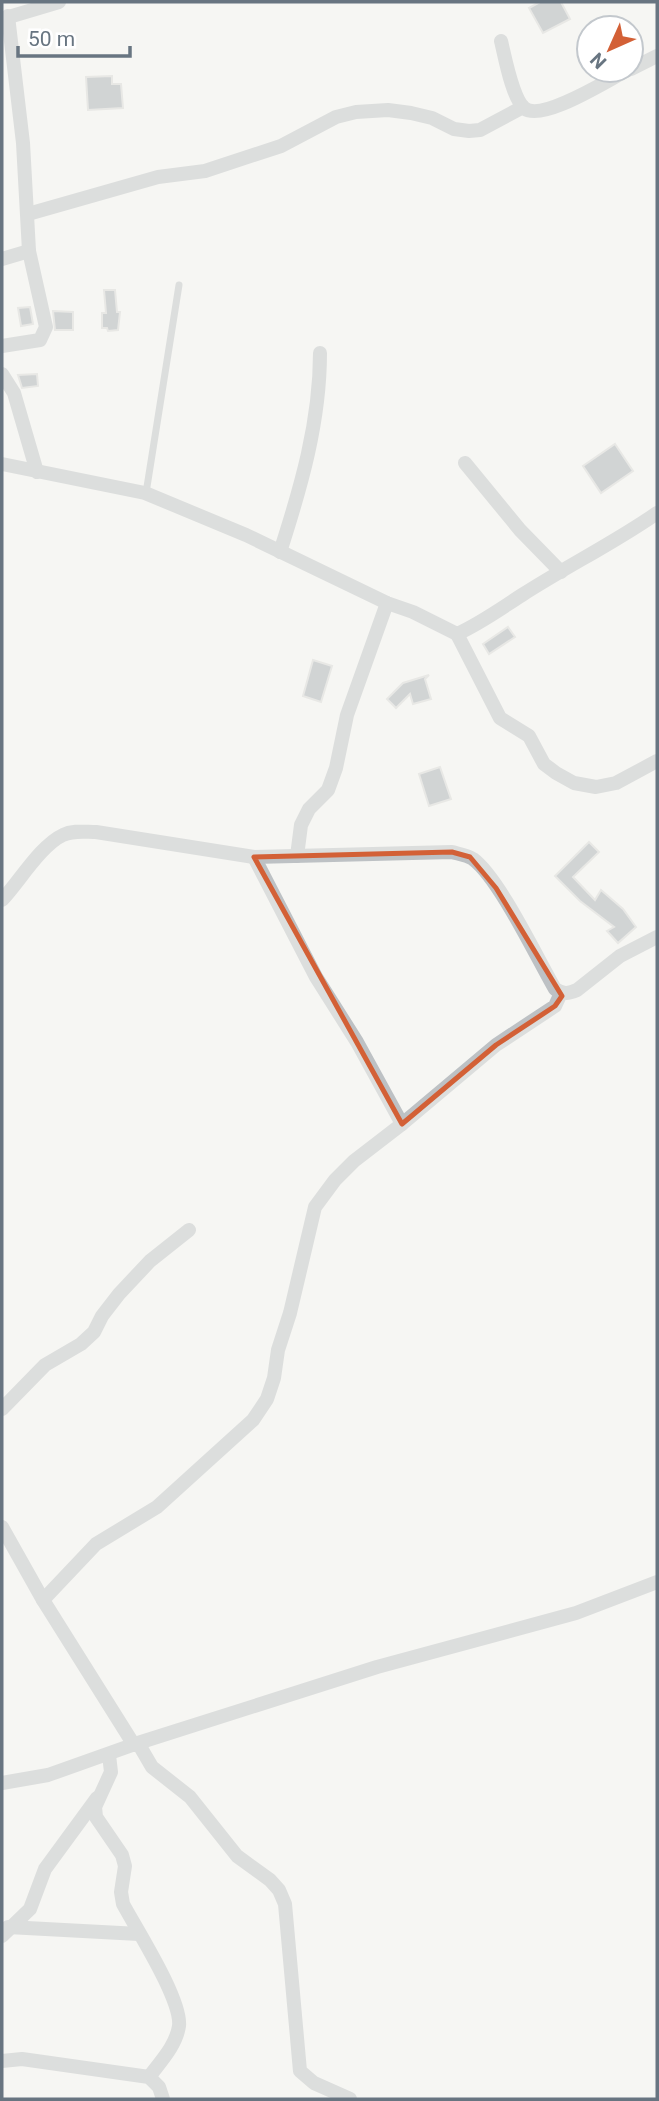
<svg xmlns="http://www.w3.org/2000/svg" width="659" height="2101" viewBox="0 0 659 2101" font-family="Roboto,sans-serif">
	<rect width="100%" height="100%" fill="#f6f6f3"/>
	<g fill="#a4abb0" stroke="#d7d7d6" stroke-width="2">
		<polygon points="540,2 561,2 570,19 543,33 529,8"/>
		<polygon points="112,76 112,84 121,84 123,108 88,110 86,77"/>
		<polygon points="104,290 115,290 117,312 120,312 118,330 108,331 107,328 102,328 102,313 106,313"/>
		<polygon points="30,307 33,324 21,326 18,308"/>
		<polygon points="53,311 73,312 73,330 55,330"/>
		<polygon points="37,374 38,386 22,388 18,375"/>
		<polygon points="615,444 633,471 601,493 583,466"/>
		<polygon points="508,627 515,637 489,654 483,644"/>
		<polygon points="313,660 332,666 321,702 303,696"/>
		<polygon points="429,675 425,679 431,699 413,704 410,694 396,708 387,699 403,683"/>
		<polygon points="440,767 451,799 429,806 419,774"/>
		<polygon points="589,842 599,852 573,877 595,900 601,890 623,909 636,927 618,943 607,931 614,927 580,901 555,876"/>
	</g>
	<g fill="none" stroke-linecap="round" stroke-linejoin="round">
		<polyline stroke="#bdc1c4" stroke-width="7" points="146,493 179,285"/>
		<g stroke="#bdc1c4" stroke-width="14">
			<polyline points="2,19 59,2"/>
			<path d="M501,41c4,16 11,56 23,67 18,15 85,-29 104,-38"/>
			<polyline points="631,69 657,56"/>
			<polyline points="28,214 158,177 205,171 281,146 336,117 356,112 388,110 411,113 432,118 454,129 469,131 480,130 523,107"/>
			<polyline points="2,259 29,251"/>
			<polyline points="2,346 40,340 46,327 29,251 23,143 8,16"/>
			<polyline points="2,374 14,393 37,472"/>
			<polyline points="465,463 520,530 561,572"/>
			<path d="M2,464l143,29 101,42 141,68 26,9 44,22c24,-11 43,-25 65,-39 45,-29 92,-52 135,-82"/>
			<path d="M280,552c21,-65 40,-130 40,-199"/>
			<polyline points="457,634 500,718 529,736 544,764 556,773 574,783 596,787 616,783 657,761"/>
			<polyline points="297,856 301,825 309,809 328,790 336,768 347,715 387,603"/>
			<polyline points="254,857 316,977 357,1042 402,1124"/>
			<path d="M2,900c17,-18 39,-55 61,-65 10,-5 22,-3 33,-3l158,25 198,-5c7,2 15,3 21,7 26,19 64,99 82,130 8,5 13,5 22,1l43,-34 37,-19"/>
			<polyline points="2,1409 45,1365 81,1344 94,1332 102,1316 119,1294 150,1261 189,1230"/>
			<polyline points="2,1527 43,1600 134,1745"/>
			<polyline points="43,1600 96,1544 157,1507 253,1420 267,1399 274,1378 278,1350 290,1313 315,1207 335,1180 354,1161 402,1124 496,1045 555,1006 561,993"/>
			<polyline points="138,1743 152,1767 190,1797 237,1856 270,1880 279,1890 285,1904 300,2071 314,2083 350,2099"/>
			<path d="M109,1755l2,17 -16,35 1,10 26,38 3,11 -4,26 2,12c14,26 59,96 56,122 -3,20 -19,36 -30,51"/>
			<polyline points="2,1783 48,1775 138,1743 377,1667 576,1613 657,1582"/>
			<polyline points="8,1927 139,1934"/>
			<polyline points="2,1936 30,1909 45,1869 97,1798"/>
			<polyline points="2,2061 22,2059 149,2077 159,2087 163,2099"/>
		</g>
	</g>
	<path d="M0 0H659V2101H0ZM452,852l18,5 26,31 66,108 -7,10 -59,39 -94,79 -148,-267z" fill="#f6f6f3" fill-opacity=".55" fill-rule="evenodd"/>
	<path fill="none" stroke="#d36036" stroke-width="5" stroke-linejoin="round" d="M452,852l18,5 26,31 66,108 -7,10 -59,39 -94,79 -148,-267z"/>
	<rect width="659" height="2101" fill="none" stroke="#687581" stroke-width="7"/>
	<g transform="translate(610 49) rotate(225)"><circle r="33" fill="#ffffff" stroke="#c3c8cd" stroke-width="2"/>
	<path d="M0-5L12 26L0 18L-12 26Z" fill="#d36036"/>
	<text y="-10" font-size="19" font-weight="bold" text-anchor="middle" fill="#687581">N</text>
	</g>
	<path d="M18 46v10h112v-10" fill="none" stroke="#687581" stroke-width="3.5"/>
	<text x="28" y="46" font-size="21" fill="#687581" stroke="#ffffff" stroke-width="5" paint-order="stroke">50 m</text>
</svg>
